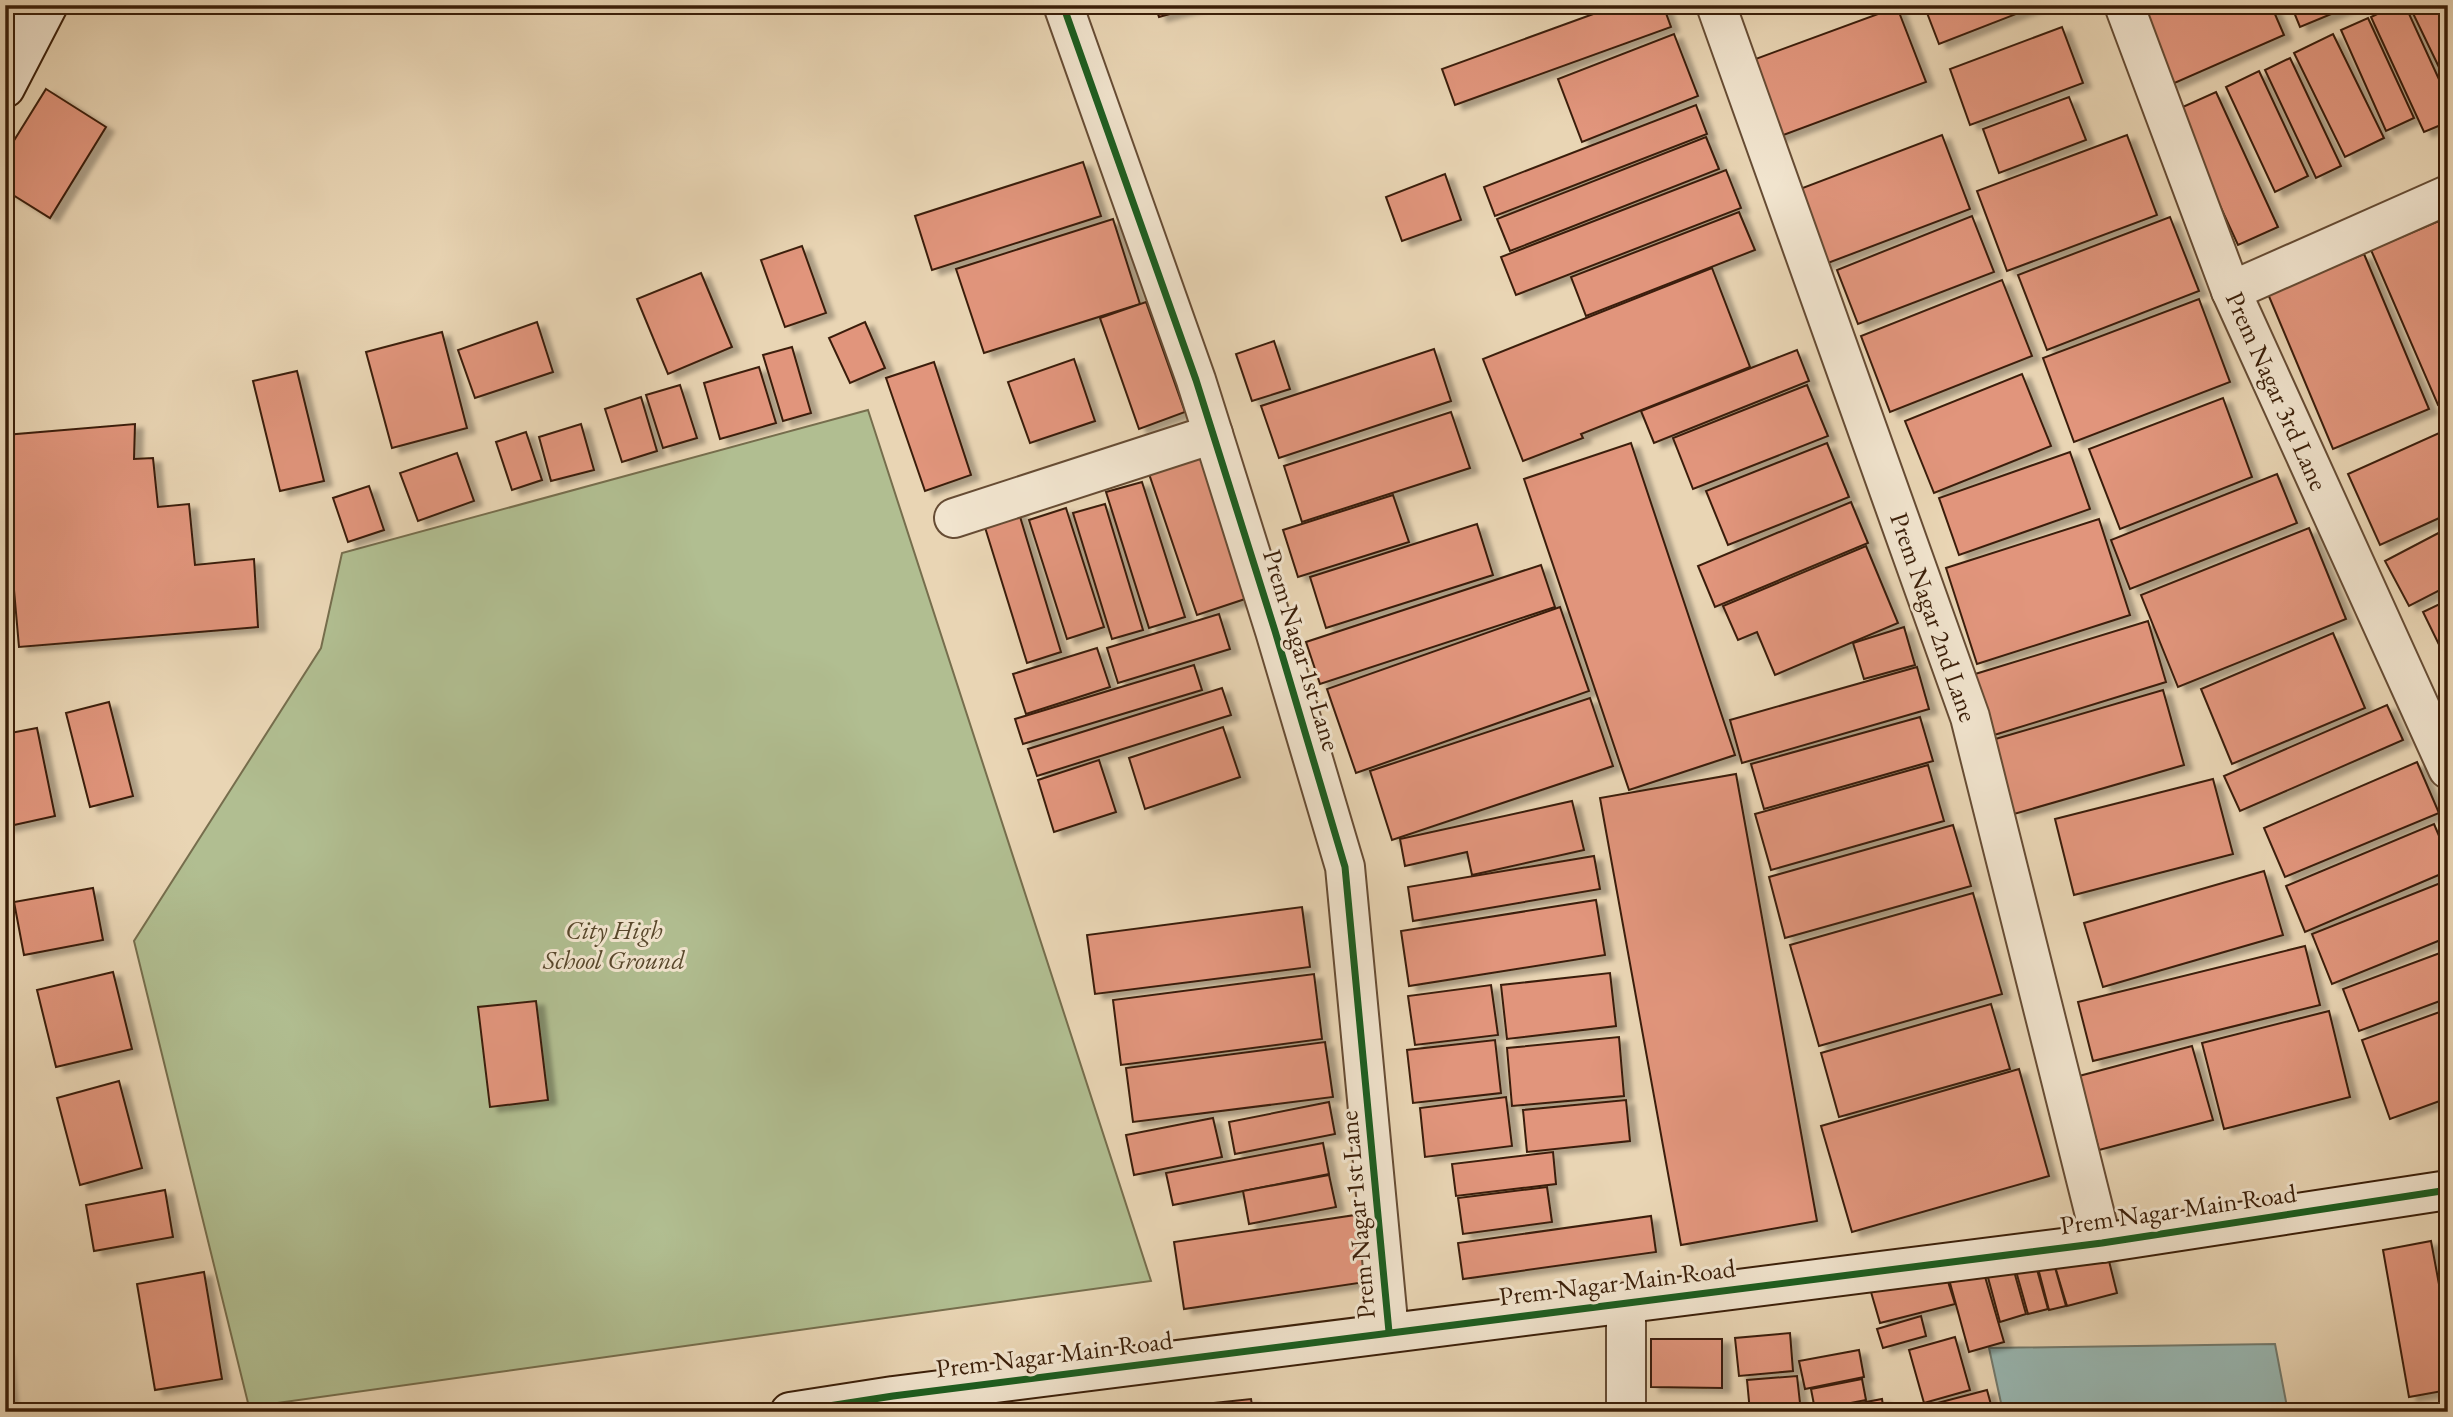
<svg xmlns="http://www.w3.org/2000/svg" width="2453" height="1417" viewBox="0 0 2453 1417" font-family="'EB Garamond',serif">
	<defs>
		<filter id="shadow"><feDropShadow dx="8" dy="4.5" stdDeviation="2" flood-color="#0004"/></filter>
	</defs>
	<rect width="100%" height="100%" fill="#e9d5b4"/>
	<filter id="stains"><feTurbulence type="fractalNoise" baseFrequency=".00286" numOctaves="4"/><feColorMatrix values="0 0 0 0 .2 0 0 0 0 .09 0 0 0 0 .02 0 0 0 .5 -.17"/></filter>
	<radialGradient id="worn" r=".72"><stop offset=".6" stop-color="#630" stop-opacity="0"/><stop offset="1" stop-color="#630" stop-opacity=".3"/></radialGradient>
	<polygon fill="#b1be91" stroke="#766e4d" stroke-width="2" points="868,410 1151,1281 249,1407 134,941 321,648 342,553"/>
	<polygon fill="#99b8b3" stroke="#737b6f" stroke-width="2" points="2275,1344 2288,1412 2003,1412 1989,1348"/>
	<g fill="#e1957c" stroke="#3b1f09" stroke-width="2" filter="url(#shadow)">
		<polygon points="1155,5 1202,5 1159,17"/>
		<polygon points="1618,5 1663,5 1671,27 1455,105 1442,69"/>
		<polygon points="1924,5 2039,5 1939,44"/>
		<polygon points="2135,5 2271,5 2284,35 2170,85"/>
		<polygon points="2291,5 2353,5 2300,27"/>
		<polygon points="2396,5 2405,5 2448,99 2448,122 2424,132 2371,17"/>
		<polygon points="2409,5 2448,5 2448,86"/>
		<polygon points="1897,7 1926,82 1770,140 1742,64"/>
		<polygon points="2368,18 2414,118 2386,131 2341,30"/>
		<polygon points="2062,27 2083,83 1970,125 1950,69"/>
		<polygon points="1674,34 1698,96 1582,142 1558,79"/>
		<polygon points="2333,34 2384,138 2345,157 2294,53"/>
		<polygon points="2290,58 2341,166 2316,178 2265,70"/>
		<polygon points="2259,71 2308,176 2275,192 2226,87"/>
		<polygon points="46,89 106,127 50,218 5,190 5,155"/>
		<polygon points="2216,92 2278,227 2238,245 2176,110"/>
		<polygon points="2069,97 2086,140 1999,173 1983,129"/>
		<polygon points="1696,105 1707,134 1495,216 1484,187"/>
		<polygon points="1942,135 1970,209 1820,266 1792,192"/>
		<polygon points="2127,135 2157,215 2007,271 1977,191"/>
		<polygon points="1706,137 1719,169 1510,251 1497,219"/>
		<polygon points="1083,162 1101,216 932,270 915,216"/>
		<polygon points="1726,170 1741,208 1516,295 1501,257"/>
		<polygon points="1445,174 1461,220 1402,241 1386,197"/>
		<polygon points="1739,212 1755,250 1586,316 1571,277"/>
		<polygon points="1972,216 1994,272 1858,324 1837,270"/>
		<polygon points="2170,217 2199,291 2047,350 2018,275"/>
		<polygon points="2448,217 2448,400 2438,405 2371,250"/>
		<polygon points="1113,219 1140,304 984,353 956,269"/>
		<polygon points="802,246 826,313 785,327 761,260"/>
		<polygon points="2364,254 2429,409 2333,449 2268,294"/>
		<polygon points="1712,268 1750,367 1581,434 1583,438 1523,461 1483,359"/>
		<polygon points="701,273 732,347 668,374 637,299"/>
		<polygon points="2002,280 2032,356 1890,412 1861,336"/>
		<polygon points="2199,299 2230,382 2074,442 2043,358"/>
		<polygon points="1146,302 1185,412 1139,429 1100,318"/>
		<polygon points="537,322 553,372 475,398 458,350"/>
		<polygon points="865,322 885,368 850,383 829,338"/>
		<polygon points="442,332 467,428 392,448 366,352"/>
		<polygon points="1274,341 1290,389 1252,401 1236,354"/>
		<polygon points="792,347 811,413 783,421 763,355"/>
		<polygon points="1434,349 1451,401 1279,458 1261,406"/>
		<polygon points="1797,350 1809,381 1654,443 1641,411"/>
		<polygon points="1074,359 1095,421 1030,443 1008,382"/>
		<polygon points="934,362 971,475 925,491 886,378"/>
		<polygon points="759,367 776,423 720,439 704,383"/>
		<polygon points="297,371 324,481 280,491 253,381"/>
		<polygon points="2022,374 2051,446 1934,493 1905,421"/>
		<polygon points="680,385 697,438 663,448 646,395"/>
		<polygon points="1807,385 1828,436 1693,489 1673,438"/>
		<polygon points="641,397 657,451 622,462 605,409"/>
		<polygon points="2223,398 2252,477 2120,529 2089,449"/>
		<polygon points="1451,412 1470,468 1302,522 1284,466"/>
		<polygon points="135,424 134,459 153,458 158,507 189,504 195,565 254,559 258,627 19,647 5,487 5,435"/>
		<polygon points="581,424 594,470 551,481 539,437"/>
		<polygon points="2448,429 2448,514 2380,545 2348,474"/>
		<polygon points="526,432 542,480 512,490 496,442"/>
		<polygon points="1631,443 1735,755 1629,790 1524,479"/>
		<polygon points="1827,443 1849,497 1728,545 1706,491"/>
		<polygon points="1203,445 1254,596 1197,615 1146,465"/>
		<polygon points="2070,452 2090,509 1959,555 1939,498"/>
		<polygon points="457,453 474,501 418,521 400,473"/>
		<polygon points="2277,474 2297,523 2130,589 2111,540"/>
		<polygon points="1142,482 1185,617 1149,628 1106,492"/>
		<polygon points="369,486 384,530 348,542 333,498"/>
		<polygon points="1393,495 1409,542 1298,577 1283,530"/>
		<polygon points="1851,502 1868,543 1715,607 1698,566"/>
		<polygon points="1105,504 1143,630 1112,639 1073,513"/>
		<polygon points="1066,508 1104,627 1067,639 1029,520"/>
		<polygon points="1018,510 1061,652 1027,663 983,521"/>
		<polygon points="2099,519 2130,615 1977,664 1946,568"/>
		<polygon points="1477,524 1493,575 1326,628 1310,577"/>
		<polygon points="2309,528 2346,619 2178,687 2141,595"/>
		<polygon points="2448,528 2448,586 2409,606 2385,561"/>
		<polygon points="1866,546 1898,623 1775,675 1757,632 1738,640 1723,606"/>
		<polygon points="1541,565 1555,607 1320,684 1306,642"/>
		<polygon points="2448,600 2448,663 2423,612"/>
		<polygon points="1560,607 1589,691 1356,773 1327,689"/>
		<polygon points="1219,614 1230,649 1118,683 1107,648"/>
		<polygon points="2148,621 2166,682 1991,736 1972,675"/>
		<polygon points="1904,627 1915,665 1864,679 1853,643"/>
		<polygon points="2333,633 2365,708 2232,764 2201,689"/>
		<polygon points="1097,648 1110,687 1026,714 1013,674"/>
		<polygon points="1194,665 1202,690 1023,744 1015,719"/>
		<polygon points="1917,667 1929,709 1742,763 1730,720"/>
		<polygon points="1222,688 1231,715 1037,776 1028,749"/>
		<polygon points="2163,690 2184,765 2014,814 1992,740"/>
		<polygon points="1590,698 1613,766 1392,840 1370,771"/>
		<polygon points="109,702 133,796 90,807 66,713"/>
		<polygon points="2387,705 2403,740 2240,811 2224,776"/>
		<polygon points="1920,717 1933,761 1764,809 1751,764"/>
		<polygon points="1223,727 1240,777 1145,809 1129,758"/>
		<polygon points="37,728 55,816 5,827 5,734"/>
		<polygon points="1099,760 1116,812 1054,832 1038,780"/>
		<polygon points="2417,762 2439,813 2285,877 2264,828"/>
		<polygon points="1928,765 1944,821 1771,870 1755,814"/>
		<polygon points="1736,774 1817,1221 1681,1245 1600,798"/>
		<polygon points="2213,779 2233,854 2074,895 2055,819"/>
		<polygon points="1572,801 1584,850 1472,875 1467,852 1405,866 1400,839"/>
		<polygon points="2434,824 2448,857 2448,871 2305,932 2286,886"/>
		<polygon points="1953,825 1971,886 1785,938 1769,877"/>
		<polygon points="1594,856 1600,889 1413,921 1408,887"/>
		<polygon points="2264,871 2283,935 2103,987 2084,923"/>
		<polygon points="2448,880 2448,937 2332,984 2312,934"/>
		<polygon points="93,888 103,940 24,955 14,902"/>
		<polygon points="1973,893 2002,994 1819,1046 1790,945"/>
		<polygon points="1596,900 1605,955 1409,986 1401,931"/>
		<polygon points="1302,907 1310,967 1095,994 1087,935"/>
		<polygon points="2305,946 2320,1005 2093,1061 2078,1002"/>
		<polygon points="2448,950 2448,998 2359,1031 2343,989"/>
		<polygon points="113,972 132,1049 56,1067 37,990"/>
		<polygon points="1610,973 1616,1026 1507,1039 1501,985"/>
		<polygon points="1314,974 1322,1039 1121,1065 1113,1000"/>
		<polygon points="1491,985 1498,1035 1415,1045 1408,996"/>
		<polygon points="536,1001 548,1100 490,1107 478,1007"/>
		<polygon points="1991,1004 2010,1069 1839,1117 1821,1053"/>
		<polygon points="2448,1009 2448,1098 2390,1119 2362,1040"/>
		<polygon points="2329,1011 2350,1097 2224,1129 2202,1043"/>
		<polygon points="1619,1037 1624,1096 1512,1106 1507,1048"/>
		<polygon points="1495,1040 1501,1093 1413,1103 1407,1050"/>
		<polygon points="1325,1042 1333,1097 1133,1122 1126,1068"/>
		<polygon points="2192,1046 2213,1120 2099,1150 2079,1076"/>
		<polygon points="2019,1069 2049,1176 1852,1232 1821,1126"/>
		<polygon points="119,1081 142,1168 80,1185 57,1098"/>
		<polygon points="1506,1097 1512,1146 1425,1157 1420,1108"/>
		<polygon points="1626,1100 1630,1141 1527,1152 1523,1110"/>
		<polygon points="1329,1102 1335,1134 1235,1154 1229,1122"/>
		<polygon points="1213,1118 1222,1157 1134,1175 1126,1135"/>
		<polygon points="1323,1143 1329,1174 1173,1205 1166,1173"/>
		<polygon points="1553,1152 1556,1184 1456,1196 1452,1164"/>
		<polygon points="1329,1175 1336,1207 1249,1224 1243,1191"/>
		<polygon points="1547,1187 1552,1222 1463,1234 1458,1198"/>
		<polygon points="165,1190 173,1237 94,1251 86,1205"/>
		<polygon points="1362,1214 1372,1281 1184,1309 1174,1242"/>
		<polygon points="1651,1216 1656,1252 1463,1279 1458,1243"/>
		<polygon points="2431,1241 2448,1333 2448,1390 2409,1397 2383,1250"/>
		<polygon points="2105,1245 2117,1293 2067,1306 2053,1260"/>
		<polygon points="1981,1263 2004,1342 1969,1352 1947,1272"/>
		<polygon points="2012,1264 2026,1314 2000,1322 1986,1270"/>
		<polygon points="2054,1264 2066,1306 2049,1310 2038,1268"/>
		<polygon points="2036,1266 2048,1309 2028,1314 2016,1271"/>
		<polygon points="204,1272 222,1379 155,1390 137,1284"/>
		<polygon points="1945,1272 1955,1304 1880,1323 1871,1292"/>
		<polygon points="1921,1316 1926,1336 1883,1348 1877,1329"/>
		<polygon points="1790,1333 1793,1371 1739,1376 1735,1338"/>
		<polygon points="1955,1337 1970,1390 1924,1403 1909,1350"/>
		<polygon points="1651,1339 1722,1339 1722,1388 1651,1387"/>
		<polygon points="1859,1350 1864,1377 1805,1389 1799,1361"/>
		<polygon points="5,1352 11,1412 5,1412"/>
		<polygon points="1797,1376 1801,1412 1750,1412 1747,1380"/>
		<polygon points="1862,1379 1866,1400 1815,1410 1811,1389"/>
		<polygon points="1987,1390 1993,1412 1927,1412 1926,1406"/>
		<polygon points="1251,1399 1253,1412 1206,1412 1205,1404"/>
		<polygon points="1882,1399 1884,1412 1813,1412"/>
	</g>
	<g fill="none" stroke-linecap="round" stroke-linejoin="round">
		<g stroke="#664c34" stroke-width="42">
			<g id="street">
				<polyline points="1063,5 1196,380 1275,631 1345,867 1389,1332"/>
				<polyline points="1716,5 1970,717 2102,1243"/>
				<polyline points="2124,5 2231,291 2448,769"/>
				<polyline points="2231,291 2448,195"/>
				<polyline points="954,518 1213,434"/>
				<polyline points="1626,1412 1626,1302"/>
			</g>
		</g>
		<g stroke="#3b1f09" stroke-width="42">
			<g id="secondary">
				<polyline points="5,13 9,5"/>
				<polyline points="5,88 48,5"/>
				<polyline points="790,1412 893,1396 2102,1243 2448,1190"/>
			</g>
		</g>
		<use href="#street" stroke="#f1e4ce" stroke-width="38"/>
		<use href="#secondary" stroke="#f1e4ce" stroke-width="38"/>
		<g stroke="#f1e4ce" stroke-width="11">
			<g id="cycleway">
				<polyline points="1063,5 1196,380 1275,631 1345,867 1389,1332"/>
				<polyline points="790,1412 893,1396 2102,1243 2448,1190"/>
			</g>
		</g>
		<use href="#cycleway" stroke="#1b5e20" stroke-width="7"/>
	</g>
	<g text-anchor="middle" stroke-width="6" stroke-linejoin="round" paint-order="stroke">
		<g font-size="26" fill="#3b1f09" stroke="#f1e4ce">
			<text transform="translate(2277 391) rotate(66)" y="9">Prem Nagar 3rd Lane</text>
			<text transform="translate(1934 617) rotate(71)" y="9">Prem Nagar 2nd Lane</text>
			<text transform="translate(1302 650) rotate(73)" y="9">Prem Nagar 1st Lane</text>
			<text transform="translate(2178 1209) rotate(-8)" y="9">Prem Nagar Main Road</text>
			<text transform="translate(1357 1215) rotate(-95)" y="9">Prem Nagar 1st Lane</text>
			<text transform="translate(1617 1282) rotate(-7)" y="9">Prem Nagar Main Road</text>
			<text transform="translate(1054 1354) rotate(-7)" y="9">Prem Nagar Main Road</text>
		</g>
		<g font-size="26" font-style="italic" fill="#58472b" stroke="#f1e4ce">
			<text x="614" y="939">City High<tspan x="614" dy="30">School Ground</tspan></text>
		</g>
	</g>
	<rect width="2453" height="1417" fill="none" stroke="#e9d5b4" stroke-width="28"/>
	<rect x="7" y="7" width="2439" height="1403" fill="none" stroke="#3b1f09" stroke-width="3.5"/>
	<rect x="14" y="14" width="2425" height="1389" fill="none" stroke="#3b1f09" stroke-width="2"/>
	<rect width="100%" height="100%" filter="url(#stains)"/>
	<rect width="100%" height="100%" fill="url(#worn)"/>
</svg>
